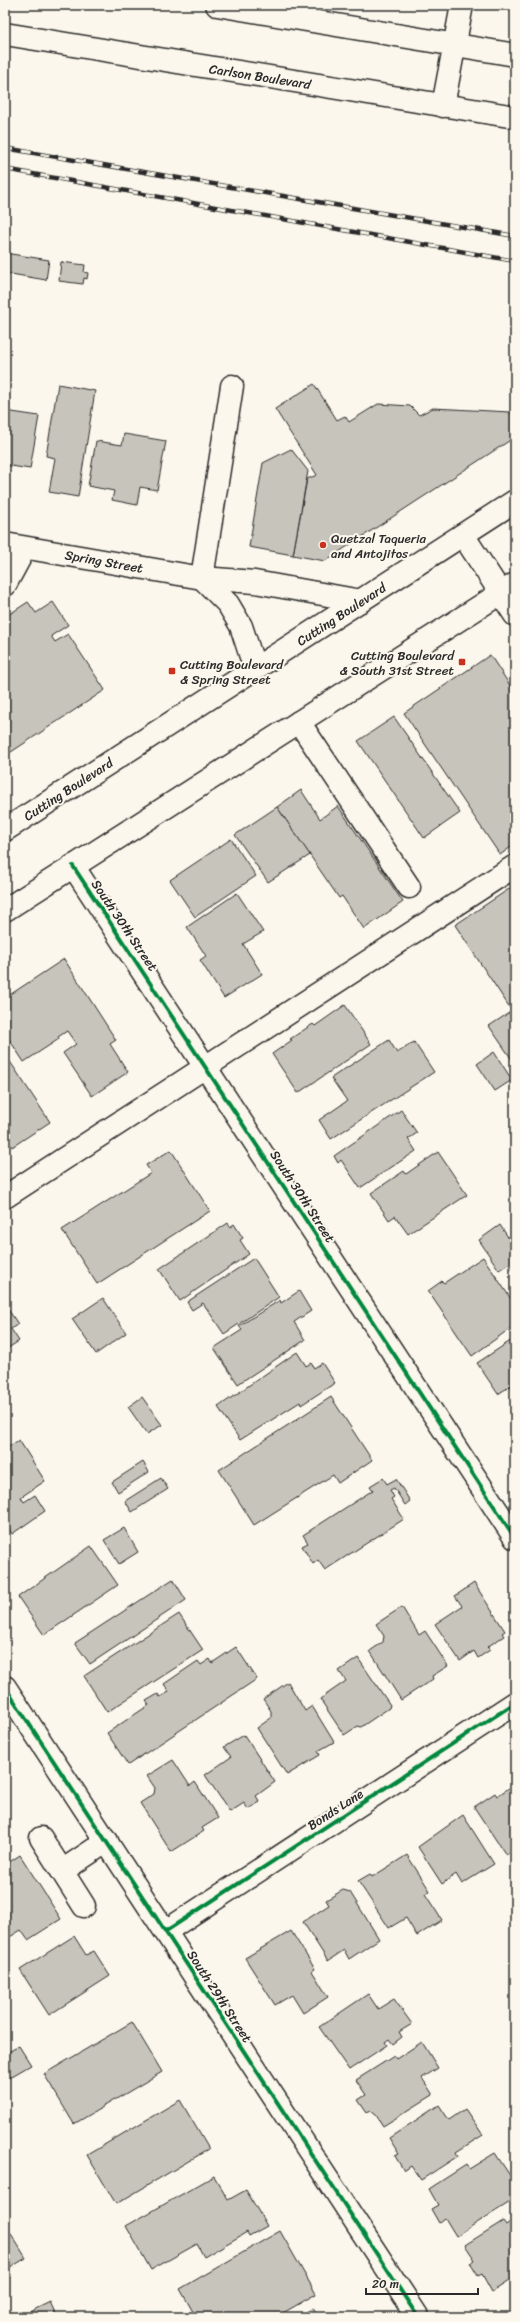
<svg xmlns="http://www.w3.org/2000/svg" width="520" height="2322" viewBox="0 0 520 2322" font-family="Sriracha,sans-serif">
	<rect width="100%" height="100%" fill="#fbf7ec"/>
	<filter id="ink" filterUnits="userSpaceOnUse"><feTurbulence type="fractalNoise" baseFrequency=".025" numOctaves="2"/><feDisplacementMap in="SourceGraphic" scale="8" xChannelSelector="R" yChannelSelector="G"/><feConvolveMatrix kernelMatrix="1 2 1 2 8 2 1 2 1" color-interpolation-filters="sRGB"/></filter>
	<g filter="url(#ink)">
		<g fill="#c7c4bc" stroke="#2b2b2b">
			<polygon points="5,253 49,260 46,280 5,273"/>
			<polygon points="61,262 85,265 84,272 88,273 87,279 84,278 83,284 59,281"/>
			<polygon points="58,384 95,391 78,497 49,492 55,458 46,456"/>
			<polygon points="314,384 337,420 345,416 349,422 378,404 410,406 419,415 433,408 510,412 515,418 515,437 325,561 293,555 307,479 317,475 275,409"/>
			<polygon points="5,411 39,416 30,469 5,465"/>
			<polygon points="124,434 166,441 157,490 140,487 137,505 112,500 114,491 88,486 96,441 122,445"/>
			<polygon points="291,449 308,471 293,555 249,547 263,463"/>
			<polygon points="28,602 36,613 53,602 68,625 51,636 55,642 68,634 105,690 5,756 5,617"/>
			<polygon points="490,655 515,693 515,844 500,855 404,713"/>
			<polygon points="394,717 460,813 424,838 358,741"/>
			<polygon points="301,790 320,819 338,806 403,902 364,929 342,896 339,898 277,807"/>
			<polygon points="277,807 310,855 268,882 235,835"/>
			<polygon points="231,839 256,876 195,917 170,880"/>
			<polygon points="515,885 515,1009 512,1011 455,925"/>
			<polygon points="237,893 263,932 243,944 262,974 224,998 200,960 206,956 187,927"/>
			<polygon points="64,959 116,1040 110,1044 128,1072 92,1096 63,1053 76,1044 67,1031 58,1037 59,1039 24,1062 5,1033 5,998"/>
			<polygon points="345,1005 371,1044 298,1093 272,1054 292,1040 290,1039 313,1024 315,1026"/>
			<polygon points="515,1009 515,1064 489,1026"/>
			<polygon points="389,1040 397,1053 414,1042 434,1072 331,1139 319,1120 347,1101 331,1078"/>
			<polygon points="494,1052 512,1080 495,1091 477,1064"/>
			<polygon points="5,1054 50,1122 12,1147 5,1136"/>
			<polygon points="401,1110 417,1133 408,1139 416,1151 360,1188 341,1160 338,1163 334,1156"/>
			<polygon points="171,1150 210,1211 97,1284 62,1230 151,1173 146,1165"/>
			<polygon points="438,1152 467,1195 408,1234 395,1216 389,1220 371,1193 404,1171 406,1174"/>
			<polygon points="228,1223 230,1227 234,1224 243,1238 240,1240 249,1254 180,1301 159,1269"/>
			<polygon points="500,1225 515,1248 515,1260 499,1270 479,1240"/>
			<polygon points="483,1257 515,1305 515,1325 472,1356 428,1291 442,1281 444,1283"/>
			<polygon points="254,1258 279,1297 224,1334 203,1303 192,1310 187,1302"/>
			<polygon points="299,1291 311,1311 294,1322 305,1340 238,1384 214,1348 242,1330 239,1326 280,1300 281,1303"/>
			<polygon points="103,1298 126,1333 96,1354 72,1319"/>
			<polygon points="5,1305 18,1324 11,1329 19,1341 5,1350"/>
			<polygon points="515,1338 515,1383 498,1394 477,1363"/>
			<polygon points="297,1352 306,1366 311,1363 314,1368 322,1363 335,1383 301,1405 300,1402 240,1440 218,1407"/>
			<polygon points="142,1397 162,1425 147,1434 128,1407"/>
			<polygon points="331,1397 372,1460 338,1483 333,1475 254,1525 219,1470"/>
			<polygon points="19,1440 45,1481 21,1497 24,1502 35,1495 45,1511 12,1534 5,1522 5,1449"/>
			<polygon points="143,1462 149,1472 118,1492 112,1482"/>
			<polygon points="161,1478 168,1489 132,1512 125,1501"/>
			<polygon points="383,1478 387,1484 396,1479 410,1501 405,1505 394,1488 390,1490 394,1497 391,1499 404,1519 325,1570 318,1560 313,1564 302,1546 308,1543 303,1535 373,1490 370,1486"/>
			<polygon points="124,1528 138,1552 119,1564 104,1540"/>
			<polygon points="91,1546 118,1585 44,1635 18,1597"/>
			<polygon points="173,1579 186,1600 90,1664 75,1643"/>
			<polygon points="474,1583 505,1631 502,1633 504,1636 487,1647 490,1650 478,1658 474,1651 460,1661 435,1624 462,1606 455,1596"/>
			<polygon points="402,1607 419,1635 425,1631 448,1666 432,1676 433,1679 401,1700 370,1651 383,1642 384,1636 376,1624"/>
			<polygon points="179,1614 203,1650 107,1712 84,1676"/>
			<polygon points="236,1647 257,1679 128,1765 107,1733 149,1705 146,1701 158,1694 160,1697 169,1692 164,1684 198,1661 201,1665 210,1659 212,1663"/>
			<polygon points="358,1658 390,1705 389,1708 361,1727 358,1726 344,1735 320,1699 346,1681 339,1671"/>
			<polygon points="288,1682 305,1711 312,1706 334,1742 318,1751 320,1755 287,1775 257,1728 271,1718 271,1711 263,1699"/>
			<polygon points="244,1735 275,1782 256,1796 260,1802 248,1809 244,1803 230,1812 205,1775 231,1757 224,1747"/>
			<polygon points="173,1760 190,1786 195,1782 218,1818 202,1828 204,1831 171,1852 140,1803 154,1794 155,1788 147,1776"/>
			<polygon points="515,1784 515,1849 506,1855 474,1807 495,1793 497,1796"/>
			<polygon points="463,1815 494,1864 462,1884 456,1874 442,1884 418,1847"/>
			<polygon points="20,1855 61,1919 28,1940 21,1930 5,1940 5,1865"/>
			<polygon points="407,1855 430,1891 425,1894 442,1920 417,1936 406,1918 389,1928 358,1881 370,1874 372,1877"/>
			<polygon points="343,1890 350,1892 379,1939 349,1959 344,1950 328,1961 303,1922 329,1905 326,1900"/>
			<polygon points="291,1931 315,1969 312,1971 328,1997 303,2013 292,1995 275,2005 245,1958"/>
			<polygon points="74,1936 86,1955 94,1951 110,1976 49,2015 20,1970"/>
			<polygon points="368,1994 378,2009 394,1999 412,2024 399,2032 402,2037 393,2044 389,2039 385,2042 387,2045 349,2070 319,2027"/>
			<polygon points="132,2022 162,2072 74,2124 44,2074"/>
			<polygon points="422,2042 438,2068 422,2078 433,2095 383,2126 376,2115 371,2111 367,2113 358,2100 366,2095 356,2080 394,2056 396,2059"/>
			<polygon points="19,2046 31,2065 5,2080 5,2054"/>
			<polygon points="180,2100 209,2149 116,2204 87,2155"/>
			<polygon points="439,2105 449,2120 465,2109 483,2135 456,2152 458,2156 421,2180 411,2166 404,2171 395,2156 399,2154 389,2138"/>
			<polygon points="495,2153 515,2183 515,2199 456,2236 445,2218 439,2223 431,2209 438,2205 429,2189 466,2165 469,2169"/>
			<polygon points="214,2176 228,2200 246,2190 267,2226 249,2236 247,2232 204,2257 197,2244 151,2270 126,2226"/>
			<polygon points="515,2218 515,2277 492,2292 482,2274 478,2276 470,2263 475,2260 465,2245 503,2221 506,2225"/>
			<polygon points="5,2224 26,2258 5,2271"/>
			<polygon points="280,2231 316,2294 276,2317 196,2317 180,2289"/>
			<polygon points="50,2302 57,2317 19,2317"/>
			<polygon points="313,2308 318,2317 298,2317"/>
		</g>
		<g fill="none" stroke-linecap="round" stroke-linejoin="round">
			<g stroke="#2b2b2b" stroke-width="25">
				<g id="lane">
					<polyline points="202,578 232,386"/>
					<polyline points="5,585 25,548"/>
					<polyline points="299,722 409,887"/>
					<polyline points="5,1197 515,866"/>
					<polyline points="41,1838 84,1906"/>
					<polyline points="62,1871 107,1841"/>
				</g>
			</g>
			<g stroke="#2b2b2b" stroke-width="25">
				<g id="street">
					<polyline points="443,106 462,5"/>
					<polyline points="5,544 202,578 255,582 361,601"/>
					<polyline points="202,578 228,604 241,626 255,669"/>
					<polyline points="73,866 515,1538"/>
					<polyline points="5,1687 418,2317"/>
					<polyline points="166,1931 515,1703"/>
				</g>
			</g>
			<g stroke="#2b2b2b" stroke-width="25">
				<g id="secondary">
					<polyline points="217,5 515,55"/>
					<polyline points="5,34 515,117"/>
					<polyline points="463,535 515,615"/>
				</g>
			</g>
			<g stroke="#2b2b2b" stroke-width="25">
				<g id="primary">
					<polyline points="5,830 515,501"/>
					<polyline points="5,910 515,584"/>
				</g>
			</g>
			<use href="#lane" stroke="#fbf7ec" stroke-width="22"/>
			<use href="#street" stroke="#fbf7ec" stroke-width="22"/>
			<use href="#secondary" stroke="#fbf7ec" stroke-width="22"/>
			<use href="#primary" stroke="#fbf7ec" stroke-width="22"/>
			<g stroke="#2b2b2b" stroke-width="4.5">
				<g id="rail">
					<polyline points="5,148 515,236"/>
					<polyline points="5,169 515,261"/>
				</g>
			</g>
			<use href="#rail" stroke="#fbf7ec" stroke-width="3" stroke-dasharray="9" stroke-linecap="butt"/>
			<g stroke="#fbf7ec" stroke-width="6">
				<g id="cycleway">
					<polyline points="73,866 515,1538"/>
					<polyline points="5,1687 418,2317"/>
					<polyline points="166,1931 515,1703"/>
				</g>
			</g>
			<use href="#cycleway" stroke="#00873e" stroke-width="4"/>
		</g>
	</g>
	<g fill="#c8321e" stroke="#fbf7ec" stroke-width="1.5">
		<circle cx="323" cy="545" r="4"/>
		<rect x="458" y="658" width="8" height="8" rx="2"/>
		<rect x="168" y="667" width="8" height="8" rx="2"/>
	</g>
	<g text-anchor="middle" stroke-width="4" stroke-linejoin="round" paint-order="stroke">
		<g font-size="13" fill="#2b2b2b" stroke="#fbf7ec">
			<text transform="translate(260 76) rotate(9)" y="5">Carlson Boulevard</text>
			<text transform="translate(104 561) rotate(10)" y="5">Spring Street</text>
			<text transform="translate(341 614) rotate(-33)" y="5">Cutting Boulevard</text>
			<text transform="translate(68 789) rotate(-33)" y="5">Cutting Boulevard</text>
			<text transform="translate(125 925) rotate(56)" y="5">South 30th Street</text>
			<text transform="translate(303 1196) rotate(57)" y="5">South 30th Street</text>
			<text transform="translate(335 1809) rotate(-33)" y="5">Bonds Lane</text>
			<text transform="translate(220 1996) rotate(57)" y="5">South 29th Street</text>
		</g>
		<g font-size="13" fill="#2b2b2b" stroke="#fbf7ec" text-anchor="start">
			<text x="331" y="543">Quetzal Taqueria<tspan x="331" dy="15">and Antojitos</tspan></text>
			<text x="454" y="660" text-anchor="end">Cutting Boulevard<tspan x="454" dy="15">&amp; South 31st Street</tspan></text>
			<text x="180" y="669">Cutting Boulevard<tspan x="180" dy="15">&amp; Spring Street</tspan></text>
		</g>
	</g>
	<rect width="520" height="2322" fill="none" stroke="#fbf7ec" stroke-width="20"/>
	<rect x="10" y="10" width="500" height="2302" fill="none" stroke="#2b2b2b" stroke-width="1.5" filter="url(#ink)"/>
	<path d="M366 2288v6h112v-6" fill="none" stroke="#2b2b2b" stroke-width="2"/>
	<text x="372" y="2288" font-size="12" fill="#2b2b2b" stroke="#fbf7ec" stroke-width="3" paint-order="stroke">20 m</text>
</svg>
